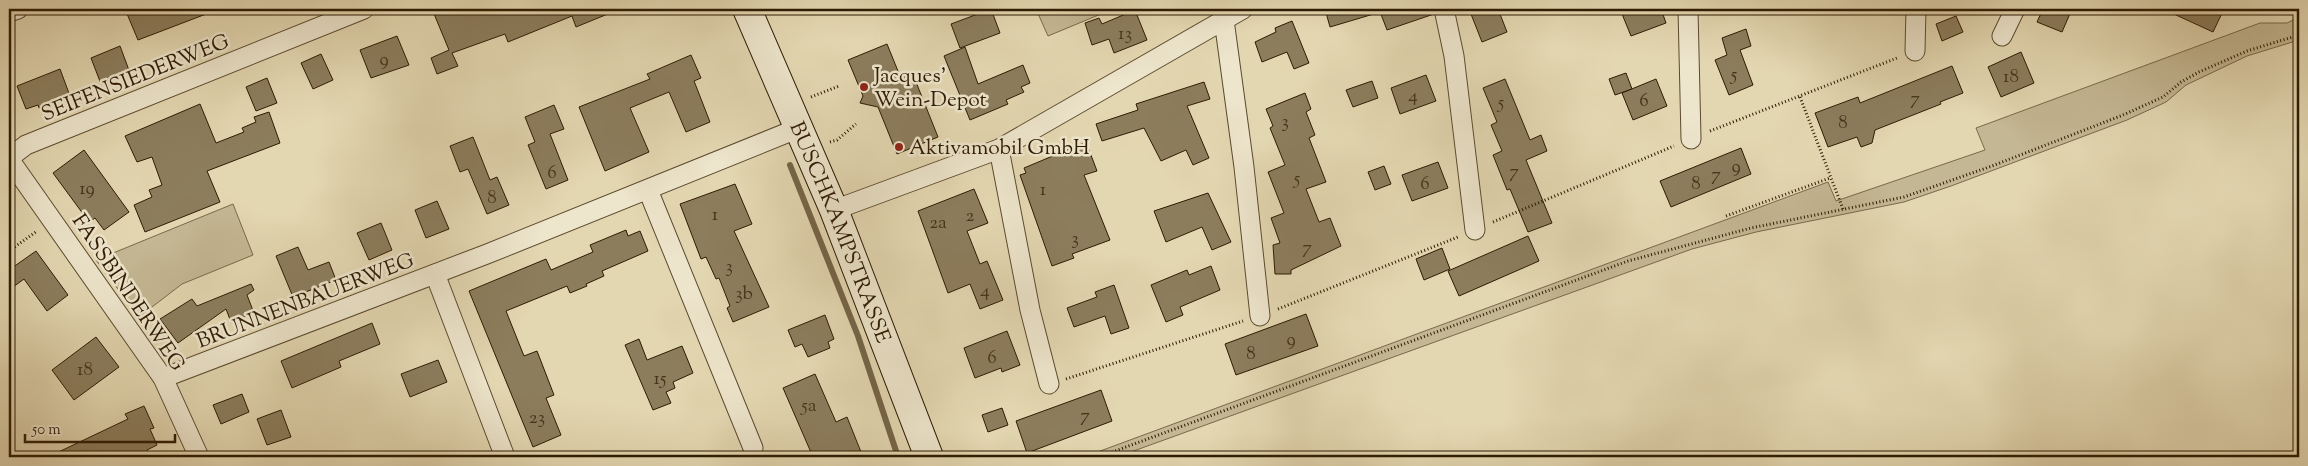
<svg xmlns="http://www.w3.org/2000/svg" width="2308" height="466" viewBox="0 0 2308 466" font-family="'Sorts Mill Goudy',serif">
	<rect width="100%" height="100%" fill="#e3d7b1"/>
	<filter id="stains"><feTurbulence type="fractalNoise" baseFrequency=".004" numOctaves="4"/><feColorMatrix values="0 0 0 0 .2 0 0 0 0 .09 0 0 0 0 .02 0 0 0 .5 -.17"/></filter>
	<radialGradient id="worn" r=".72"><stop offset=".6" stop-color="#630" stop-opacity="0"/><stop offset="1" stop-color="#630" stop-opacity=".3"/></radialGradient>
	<g fill="#c4b793" stroke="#79694b">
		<polygon points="1036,9 1113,9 1048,36"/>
		<polygon points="2299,17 2299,40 2247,56 2186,85 2166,102 2127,120 1951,186 1904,202 1756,232 1692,249 1117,457 1084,457 1828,182 1836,201 1985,150 1976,128 2260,23 2287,23"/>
		<polygon points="233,204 253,255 182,284 139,317 96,260"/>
	</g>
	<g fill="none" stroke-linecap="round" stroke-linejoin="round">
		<polyline stroke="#756548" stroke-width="6" points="790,165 858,336 898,457"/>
	</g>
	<g fill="#8c7d5d" stroke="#2e1b03">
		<polygon points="125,9 214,9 214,11 138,40"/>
		<polygon points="432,9 620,9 576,27 572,16 508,42 505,34 452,53 458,66 437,74 431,58 449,50"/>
		<polygon points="991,9 1000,33 960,48 951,24"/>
		<polygon points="1325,9 1376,9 1377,13 1330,27"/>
		<polygon points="1379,9 1433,9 1434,14 1387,30"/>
		<polygon points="1469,9 1498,9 1507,32 1482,42"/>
		<polygon points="1620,9 1661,9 1666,23 1631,36"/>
		<polygon points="2043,9 2072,9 2062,32 2037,22"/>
		<polygon points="2163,9 2224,9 2213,32"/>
		<polygon points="1135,10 1147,40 1114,53 1109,39 1092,45 1085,23 1099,18 1102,24"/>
		<polygon points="1956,16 1963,32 1942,41 1936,24"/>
		<polygon points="1292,21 1309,63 1294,69 1287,52 1262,62 1255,42 1276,32 1275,28"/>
		<polygon points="1746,29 1751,46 1740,50 1753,85 1729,95 1715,60 1727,55 1722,38"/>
		<polygon points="397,36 409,65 371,78 360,50"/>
		<polygon points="887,44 900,76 912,72 938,137 897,154 878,107 860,103 863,96 848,60"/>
		<polygon points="120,46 130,73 101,84 91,58"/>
		<polygon points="965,47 978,84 1023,65 1030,83 1021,87 1024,92 1006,100 1008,104 970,120 944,56"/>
		<polygon points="2021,52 2034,83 2001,97 1988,67"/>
		<polygon points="321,54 333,80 313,89 301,63"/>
		<polygon points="691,55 701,78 694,81 710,122 686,132 669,92 630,108 649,152 605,171 579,107 650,79 647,74"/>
		<polygon points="1952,66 1963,93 1940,102 1941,104 1875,130 1872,143 1861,147 1857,137 1828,147 1815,113 1858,97 1860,103"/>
		<polygon points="60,69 70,96 39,108 38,105 26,109 17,86"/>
		<polygon points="1626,73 1632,89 1615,95 1609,79"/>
		<polygon points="1426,75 1436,101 1400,114 1391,88"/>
		<polygon points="267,78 277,103 256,111 246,87"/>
		<polygon points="1505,79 1530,140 1541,135 1547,151 1526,160 1552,223 1528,232 1510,189 1507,190 1493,155 1502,151 1491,125 1497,122 1483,88"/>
		<polygon points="1656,79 1667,106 1633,120 1622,93"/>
		<polygon points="1372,81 1378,98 1353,107 1346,90"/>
		<polygon points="1204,82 1210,99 1187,106 1209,158 1193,165 1186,150 1161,161 1144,128 1102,141 1096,124 1138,110 1136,104"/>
		<polygon points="1305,93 1311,109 1306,112 1315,135 1309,138 1326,182 1306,189 1319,222 1330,218 1341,246 1291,270 1291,274 1275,274 1273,245 1280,243 1271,218 1284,213 1268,172 1285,165 1270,128 1273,126 1266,109"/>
		<polygon points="200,104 216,143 244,132 242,128 256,122 254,117 269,112 280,143 207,171 220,202 145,232 134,205 152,197 149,190 162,185 152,157 137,162 125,136"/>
		<polygon points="554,105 564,129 550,134 568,180 546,189 528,145 535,142 525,117"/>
		<polygon points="473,137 490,180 497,177 509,205 487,214 468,169 460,172 450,146"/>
		<polygon points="1086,142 1097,171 1084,175 1110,240 1072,254 1074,258 1052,266 1020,175 1026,173 1024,168"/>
		<polygon points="1741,148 1751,174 1671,207 1660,181"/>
		<polygon points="84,150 129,212 104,230 95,218 89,222 53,173"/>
		<polygon points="1438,162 1448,188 1412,201 1402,175"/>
		<polygon points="1384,166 1391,184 1375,190 1368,172"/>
		<polygon points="735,184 752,224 734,231 769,307 733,322 727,308 730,306 719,278 716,279 706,257 701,259 680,204"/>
		<polygon points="974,189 988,223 967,231 980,264 987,261 1003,300 980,309 970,284 948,293 918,211"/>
		<polygon points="1208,193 1231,242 1212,250 1202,227 1166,242 1154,211"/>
		<polygon points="437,201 449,229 426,238 415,210"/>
		<polygon points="381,223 392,250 369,260 357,233"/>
		<polygon points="626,230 628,236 640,231 648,251 602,271 604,276 586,284 587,286 570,293 567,286 506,311 524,356 537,351 554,395 546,398 561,435 533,447 469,291 546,259 551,270 593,252 590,245"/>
		<polygon points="1528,236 1539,261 1459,296 1448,271"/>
		<polygon points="298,247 308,270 329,262 336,280 293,297 276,256"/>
		<polygon points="1442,248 1450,269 1424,280 1416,259"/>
		<polygon points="36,251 68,295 47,311 24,279 9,290 9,270"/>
		<polygon points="1211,266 1220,290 1180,307 1183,315 1166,322 1151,285 1187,270 1189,275"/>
		<polygon points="251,284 254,290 247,295 254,313 231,322 226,309 178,343 160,319 192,299 197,306"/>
		<polygon points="1114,285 1129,328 1111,334 1105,316 1074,327 1067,308 1097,297 1095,292"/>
		<polygon points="1306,314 1318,346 1236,375 1225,344"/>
		<polygon points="825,315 834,339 828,342 830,348 808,357 802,344 795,347 788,330"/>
		<polygon points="372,323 380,344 339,361 341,367 292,388 281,361"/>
		<polygon points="1007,331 1020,365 1002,372 1001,368 975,378 964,348"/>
		<polygon points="96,337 119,367 74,400 52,370"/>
		<polygon points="639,339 647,360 682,346 693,373 673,382 675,388 666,392 671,403 653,410 625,345"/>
		<polygon points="438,360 447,382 410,397 401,374"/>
		<polygon points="815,374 836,422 847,417 863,457 813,457 783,388"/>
		<polygon points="1101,390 1112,421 1027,453 1016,421"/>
		<polygon points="242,394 249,412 221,424 213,405"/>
		<polygon points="144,406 154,428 150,429 157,445 147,450 150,457 48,457 128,419 125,414"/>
		<polygon points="1002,408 1008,425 988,432 982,415"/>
		<polygon points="281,410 291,437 267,445 257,419"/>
	</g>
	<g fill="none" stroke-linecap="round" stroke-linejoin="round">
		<g stroke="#5b4a2e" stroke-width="21">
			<g id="minor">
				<polyline points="1444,9 1454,56 1475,230"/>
				<polyline points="1688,9 1691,139"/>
				<polyline points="9,12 18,9"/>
				<polyline points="1224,20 1244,167 1260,316"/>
				<polyline points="2002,36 2015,9"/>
				<polyline points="1915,51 1916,9"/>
				<polyline points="999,149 1030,310 1049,384"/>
				<polyline points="9,158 26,145 364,9"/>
				<polyline points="9,159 163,378 199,457"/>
				<polyline points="648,190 753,448"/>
				<polyline points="834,210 999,149 1243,9"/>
				<polyline points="435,274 505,457"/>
				<polyline points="163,378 487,254 799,128"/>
			</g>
		</g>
		<g stroke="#2e1b03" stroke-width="30">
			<g id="secondary">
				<path id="s1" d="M747,9l87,201 95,247"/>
			</g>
		</g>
		<g stroke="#2e1b03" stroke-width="3" stroke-dasharray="1 2.5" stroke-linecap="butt">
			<polyline points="811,97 839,86"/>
			<polyline points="1800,97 1843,209"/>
			<polyline points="1710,131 1897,58"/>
			<polyline points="830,142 837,140 856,124"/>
			<polyline points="1726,216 1830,178"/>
			<polyline points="1493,222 1674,146"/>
			<polyline points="9,251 37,231"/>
			<polyline points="1278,309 1458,237"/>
			<polyline points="1066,379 1243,321"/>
			<polyline points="1099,457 1628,261 1751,228 1904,197 1992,166 2123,115 2163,97 2181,82 2199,72 2247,51 2299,35"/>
		</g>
		<use href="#minor" stroke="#ede5cc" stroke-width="19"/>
		<use href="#secondary" stroke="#ede5cc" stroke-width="28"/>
	</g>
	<g fill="#8f2418" stroke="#ede5cc" stroke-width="2">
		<circle cx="864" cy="87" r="5"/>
		<circle cx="899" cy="147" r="5"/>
	</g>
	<g text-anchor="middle" stroke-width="5" stroke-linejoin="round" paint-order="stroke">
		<g font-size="19" fill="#46341a">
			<text x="1125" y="39">13</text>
			<text x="384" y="65">9</text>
			<text x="1734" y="80">5</text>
			<text x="2011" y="82">18</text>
			<text x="1413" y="101">4</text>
			<text x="1915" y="104">7</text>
			<text x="1644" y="106">6</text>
			<text x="1501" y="108">5</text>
			<text x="1285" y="127">3</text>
			<text x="1843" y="128">8</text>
			<text x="1736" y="172">9</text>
			<text x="1514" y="177">7</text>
			<text x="552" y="178">6</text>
			<text x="1716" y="180">7</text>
			<text x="1297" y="184">5</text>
			<text x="1425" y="189">6</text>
			<text x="1696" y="189">8</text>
			<text x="87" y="194">19</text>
			<text x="1043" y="195">1</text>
			<text x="492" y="203">8</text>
			<text x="715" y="220">1</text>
			<text x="970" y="221">2</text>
			<text x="938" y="228">2a</text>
			<text x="1075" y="244">3</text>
			<text x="1307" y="253">7</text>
			<text x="729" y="272">3</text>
			<text x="985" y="296">4</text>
			<text x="744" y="299">3b</text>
			<text x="1291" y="345">9</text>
			<text x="1251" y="359">8</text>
			<text x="992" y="363">6</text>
			<text x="85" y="375">18</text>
			<text x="660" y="384">15</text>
			<text x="809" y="411">5a</text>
			<text x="1085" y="421">7</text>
			<text x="537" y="423">23</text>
		</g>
		<g font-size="21" fill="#2e1b03" stroke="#ede5cc" text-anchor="start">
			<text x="874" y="82">Jacques'<tspan x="874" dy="24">Wein-Depot</tspan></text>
			<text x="909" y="154">Aktivamobil GmbH</text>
		</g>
		<g font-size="21" fill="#2e1b03" stroke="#ede5cc">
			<text transform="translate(135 77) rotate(-22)" y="7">SEIFENSIEDERWEG</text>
			<text dy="7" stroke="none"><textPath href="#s1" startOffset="242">BUSCHKAMPSTRASSE</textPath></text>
			<text transform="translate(129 292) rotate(56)" y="7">FASSBINDERWEG</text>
			<text transform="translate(305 300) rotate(-21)" y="7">BRUNNENBAUERWEG</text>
		</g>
	</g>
	<rect width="2308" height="466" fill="none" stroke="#e3d7b1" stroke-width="30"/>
	<rect x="10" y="10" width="2288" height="446" fill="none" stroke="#2e1b03" stroke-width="2.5"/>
	<rect x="15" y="15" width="2278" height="436" fill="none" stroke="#2e1b03"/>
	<path d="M25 434v8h150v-8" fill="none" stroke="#2e1b03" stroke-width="2.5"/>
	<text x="32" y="434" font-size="15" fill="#2e1b03" stroke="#ede5cc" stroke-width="4" paint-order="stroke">50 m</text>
	<rect width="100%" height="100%" filter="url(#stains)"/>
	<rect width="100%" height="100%" fill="url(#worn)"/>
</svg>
